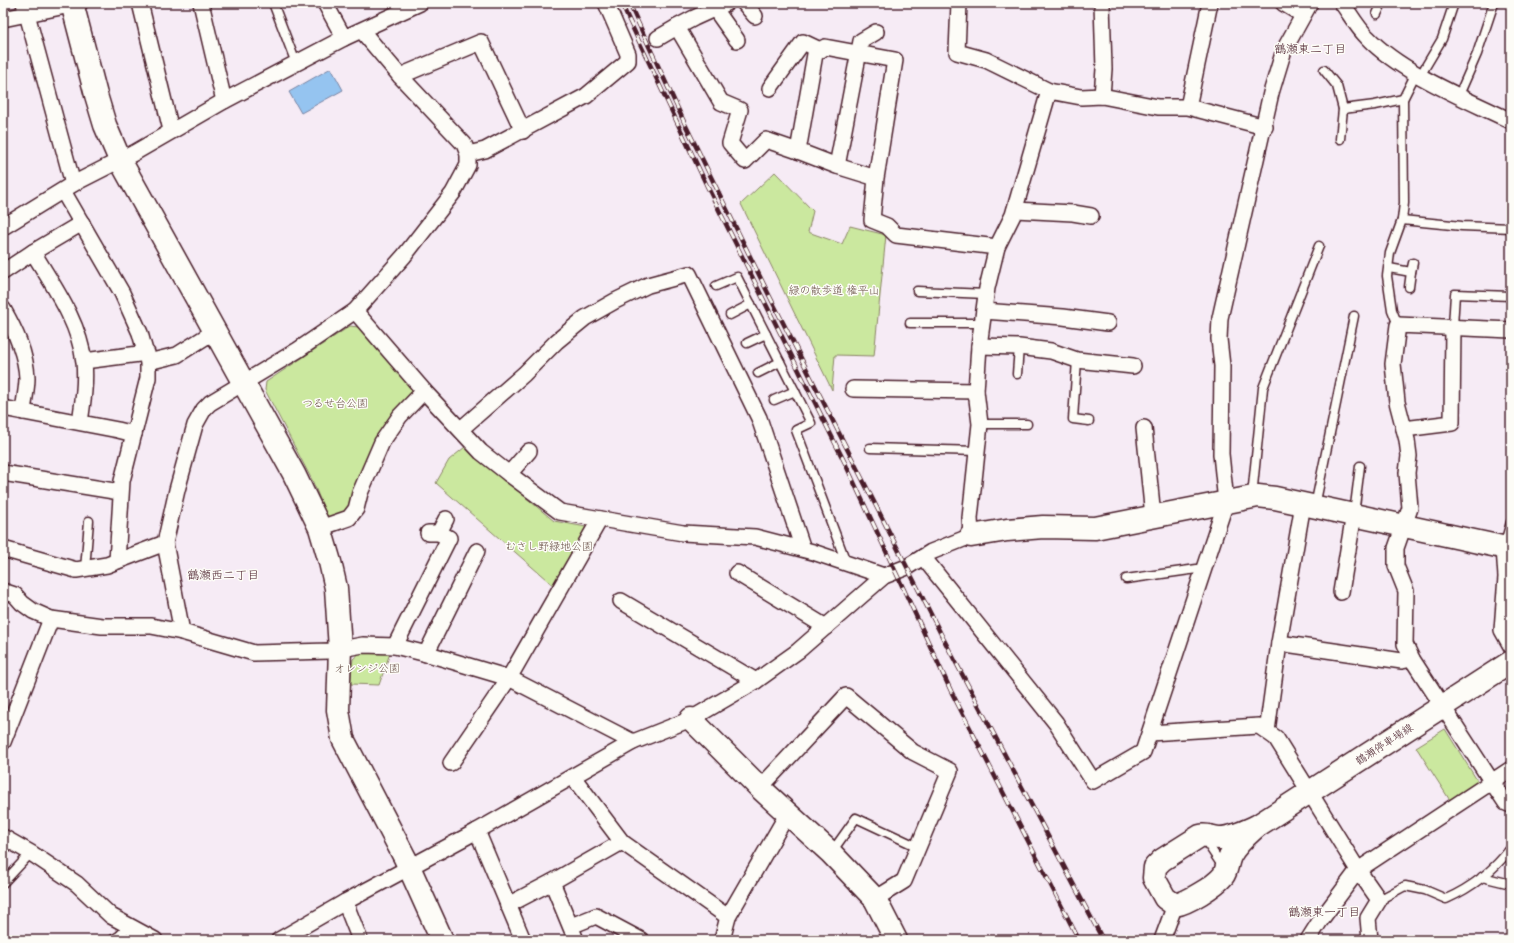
<svg xmlns="http://www.w3.org/2000/svg" width="1514" height="943" viewBox="0 0 1514 943" font-family="'Balsamiq Sans','Klee One',sans-serif">
	<rect width="100%" height="100%" fill="#f6ebf5"/>
	<filter id="ink" filterUnits="userSpaceOnUse"><feTurbulence type="fractalNoise" baseFrequency=".025" numOctaves="2"/><feDisplacementMap in="SourceGraphic" scale="8" xChannelSelector="R" yChannelSelector="G"/><feConvolveMatrix kernelMatrix="1 2 1 2 8 2 1 2 1" color-interpolation-filters="sRGB"/></filter>
	<g filter="url(#ink)">
		<g fill="#cbe89f" stroke="#8a8465">
			<polygon points="775,172 813,211 808,232 842,244 850,226 886,235 874,356 835,355 832,390 741,204"/>
			<polygon points="350,326 358,327 414,390 394,415 351,507 345,513 333,518 327,516 312,480 265,390 266,382"/>
			<polygon points="465,447 554,521 586,527 589,533 555,587 436,483 449,460"/>
			<polygon points="361,652 390,653 379,685 350,684 353,659"/>
			<polygon points="1445,729 1480,785 1451,802 1416,747"/>
		</g>
		<polygon fill="#95c4f0" stroke="#7782a1" points="331,68 343,90 301,113 289,92"/>
		<g fill="none" stroke-linecap="round" stroke-linejoin="round">
			<g stroke="#4a1f2b" stroke-width="11">
				<g id="lane">
					<polyline points="273,3 296,63"/>
					<polyline points="1377,14 1382,3"/>
					<polyline points="1324,70 1337,86 1343,109 1340,139"/>
					<polyline points="1420,76 1442,39 1454,3"/>
					<polyline points="1459,95 1477,54 1494,3"/>
					<polyline points="1343,109 1375,105 1403,99"/>
					<polyline points="1402,220 1462,226 1511,228"/>
					<polyline points="1389,268 1411,272 1413,263"/>
					<polyline points="716,286 737,277 811,423 796,430 846,562"/>
					<polyline points="1409,287 1411,272"/>
					<polyline points="917,291 986,294"/>
					<polyline points="730,315 751,304"/>
					<polyline points="910,323 983,323"/>
					<polyline points="1398,325 1392,310 1387,276 1390,253 1402,220 1404,203 1403,99 1416,73"/>
					<polyline points="1453,326 1455,294 1511,296"/>
					<polyline points="747,343 766,334"/>
					<polyline points="1077,360 1073,419 1089,421"/>
					<polyline points="758,373 780,362"/>
					<polyline points="1017,374 1019,347"/>
					<polyline points="774,400 795,391"/>
					<polyline points="980,424 1027,424"/>
					<polyline points="870,448 978,451"/>
					<polyline points="1252,496 1263,388 1319,246"/>
					<polyline points="1315,506 1354,316"/>
					<polyline points="1354,514 1360,466"/>
					<polyline points="1504,546 1511,522"/>
					<polyline points="85,569 89,521"/>
					<polyline points="1126,579 1204,568"/>
					<polyline points="1205,840 1223,867"/>
					<polyline points="831,853 856,818 918,847"/>
					<polyline points="1482,877 1511,884"/>
					<polyline points="3,883 31,853"/>
					<path d="M1379,900l26,-14 20,4 21,9c25,-11 48,-29 65,-51"/>
					<polyline points="112,940 119,936 129,926"/>
				</g>
			</g>
			<g stroke="#4a1f2b" stroke-width="18">
				<g id="street">
					<polyline points="24,3 73,184"/>
					<polyline points="140,3 171,130"/>
					<polyline points="201,3 224,101"/>
					<polyline points="325,3 344,38"/>
					<polyline points="727,3 694,18 677,27 721,102 740,110 730,143 745,161 766,140 798,151"/>
					<polyline points="744,3 755,16"/>
					<polyline points="959,3 957,52 986,60 1049,91"/>
					<polyline points="1283,3 1303,15"/>
					<path d="M1342,3c8,11 15,24 25,34 34,36 99,62 144,84"/>
					<polyline points="715,9 737,40"/>
					<polyline points="3,19 80,3"/>
					<polyline points="658,38 677,27"/>
					<polyline points="400,76 481,42 523,131"/>
					<polyline points="770,88 803,42 820,50"/>
					<polyline points="1102,96 1104,69 1102,3"/>
					<polyline points="1188,107 1210,3"/>
					<polyline points="468,154 485,150 586,96 628,61 628,54 606,3"/>
					<polyline points="837,166 861,41 876,32"/>
					<polyline points="876,178 837,166 798,151 815,54 825,47 895,60 876,178 872,220 887,226 896,235 997,247"/>
					<polyline points="63,191 122,293 140,333 148,362 148,378 122,481 117,561"/>
					<polyline points="1015,210 1073,213 1091,216"/>
					<polyline points="3,227 73,184 134,153 224,101 344,38 420,3"/>
					<path d="M33,252c20,34 46,69 51,110 2,20 -1,40 -4,60"/>
					<polyline points="3,272 33,252 82,223"/>
					<path d="M3,309c12,21 23,44 24,69 0,11 -3,23 -4,34"/>
					<polyline points="355,311 424,391 481,452 509,474 560,512 683,533 755,537 813,552 884,576"/>
					<polyline points="984,311 1063,317 1108,323"/>
					<polyline points="1511,330 1398,325 1393,364 1397,402 1407,440 1409,456 1407,473 1410,508 1396,548 1396,566 1406,591 1405,644 1412,659 1492,782 1506,803 1511,805"/>
					<polyline points="979,346 1019,347 1051,351 1077,360 1133,366"/>
					<polyline points="84,361 147,353"/>
					<polyline points="148,362 177,355 215,331"/>
					<polyline points="853,389 976,391"/>
					<polyline points="3,408 118,430 134,434"/>
					<polyline points="1144,428 1153,516"/>
					<polyline points="461,429 524,374 557,341 585,318 615,301 648,285 689,274 759,418 803,549"/>
					<polyline points="1404,429 1452,423 1453,326"/>
					<polyline points="3,473 120,492"/>
					<polyline points="509,474 529,451"/>
					<polyline points="320,528 349,518 356,509 360,493 382,442 400,416 424,391"/>
					<polyline points="439,533 446,519"/>
					<polyline points="1504,548 1506,577 1502,630 1511,646"/>
					<polyline points="3,549 76,570 107,565 165,543"/>
					<polyline points="923,557 1056,723 1093,781 1143,752 1226,502 1221,454 1222,366 1219,339 1220,318 1271,93 1284,50 1310,3"/>
					<polyline points="737,573 826,627"/>
					<polyline points="3,591 15,595 22,603 33,611 51,619 102,626 151,626 182,632 254,653 330,651 363,645 395,646 435,656 509,678 633,742"/>
					<polyline points="1341,592 1354,514"/>
					<polyline points="621,601 756,681"/>
					<polyline points="182,632 165,543 177,490 195,425 204,409 210,403 298,350 355,311 404,256 453,193 468,165 468,154 464,144 400,76 362,31"/>
					<polyline points="1279,643 1402,661 1412,659"/>
					<polyline points="395,646 449,538 439,533 428,533"/>
					<polyline points="426,654 477,551"/>
					<polyline points="1267,731 1279,643 1303,504"/>
					<polyline points="1150,733 1259,726 1276,738 1358,870 1379,900 1368,918 1370,940"/>
					<polyline points="3,742 51,619"/>
					<polyline points="451,763 509,678 600,519"/>
					<polyline points="573,777 622,842"/>
					<polyline points="760,788 846,696 913,752 950,771 904,881 875,899"/>
					<polyline points="477,831 523,940"/>
					<polyline points="3,837 31,853 77,884 111,916 155,940"/>
					<polyline points="552,882 576,940"/>
					<polyline points="345,902 360,940"/>
					<polyline points="508,905 552,882 622,842 728,917"/>
					<polyline points="571,926 596,916 641,940"/>
					<polyline points="279,940 345,902 477,831 633,742 691,719 756,681 798,651 884,576 907,567 931,552 971,536 970,518 980,424 976,391 979,346 987,288 997,247 1013,215 1049,91 1081,97 1102,96 1158,107 1188,107 1265,127"/>
					<polyline points="722,940 728,917 788,813"/>
					<polyline points="1162,940 1175,905"/>
					<polyline points="1308,940 1320,921 1358,870 1511,769"/>
				</g>
			</g>
			<g stroke="#4a1f2b" stroke-width="25">
				<g id="secondary">
					<polyline points="72,3 96,95 105,125 120,160 294,474 320,528 330,562 336,588 340,649 338,710 343,739 405,858 442,940"/>
					<polyline points="971,536 1007,530 1043,527 1095,528 1258,496 1275,498 1511,549"/>
					<polyline points="691,719 760,788 831,853 875,899 896,940"/>
					<path d="M1257,826c-11,5 -25,12 -37,12 -7,0 -13,-4 -20,-2l-38,24 -7,7 -1,11 11,20 10,7c12,-2 40,-19 48,-29 4,-5 4,-13 7,-20 6,-12 17,-21 27,-30l254,-164"/>
				</g>
			</g>
			<use href="#lane" stroke="#fdfcf7" stroke-width="8"/>
			<use href="#street" stroke="#fdfcf7" stroke-width="15"/>
			<use href="#secondary" stroke="#fdfcf7" stroke-width="22"/>
			<g stroke="#4a1f2b" stroke-width="4.5">
				<g id="rail">
					<polyline points="621,3 707,186 845,463 951,691 1079,940"/>
					<polyline points="629,3 685,124 768,293 944,640 1103,940"/>
				</g>
			</g>
			<use href="#rail" stroke="#fdfcf7" stroke-width="3" stroke-dasharray="9" stroke-linecap="butt"/>
		</g>
	</g>
	<g text-anchor="middle" stroke-width="3" stroke-linejoin="round" paint-order="stroke">
		<g font-size="11" fill="#6a5148" stroke="#fdfcf7">
			<text x="834" y="294">緑の散歩道 権平山</text>
			<text x="335" y="407">つるせ台公園</text>
			<text x="549" y="550">むさし野緑地公園</text>
			<text x="367" y="672">オレンジ公園</text>
		</g>
		<g font-size="11" fill="#4a1f2b" stroke="#fdfcf7">
			<text transform="translate(1384 744) rotate(-33)" y="4">鶴瀬停車場線</text>
		</g>
		<g font-size="12" fill="#4a1f2b" stroke="#fdfcf7">
			<text x="1310" y="53">鶴瀬東二丁目</text>
			<text x="223" y="579">鶴瀬西二丁目</text>
			<text x="1324" y="916">鶴瀬東一丁目</text>
		</g>
	</g>
	<rect width="1514" height="943" fill="none" stroke="#fdfcf7" stroke-width="16"/>
	<rect x="8" y="8" width="1498" height="927" fill="none" stroke="#4a1f2b" stroke-width="1.5" filter="url(#ink)"/>
</svg>
